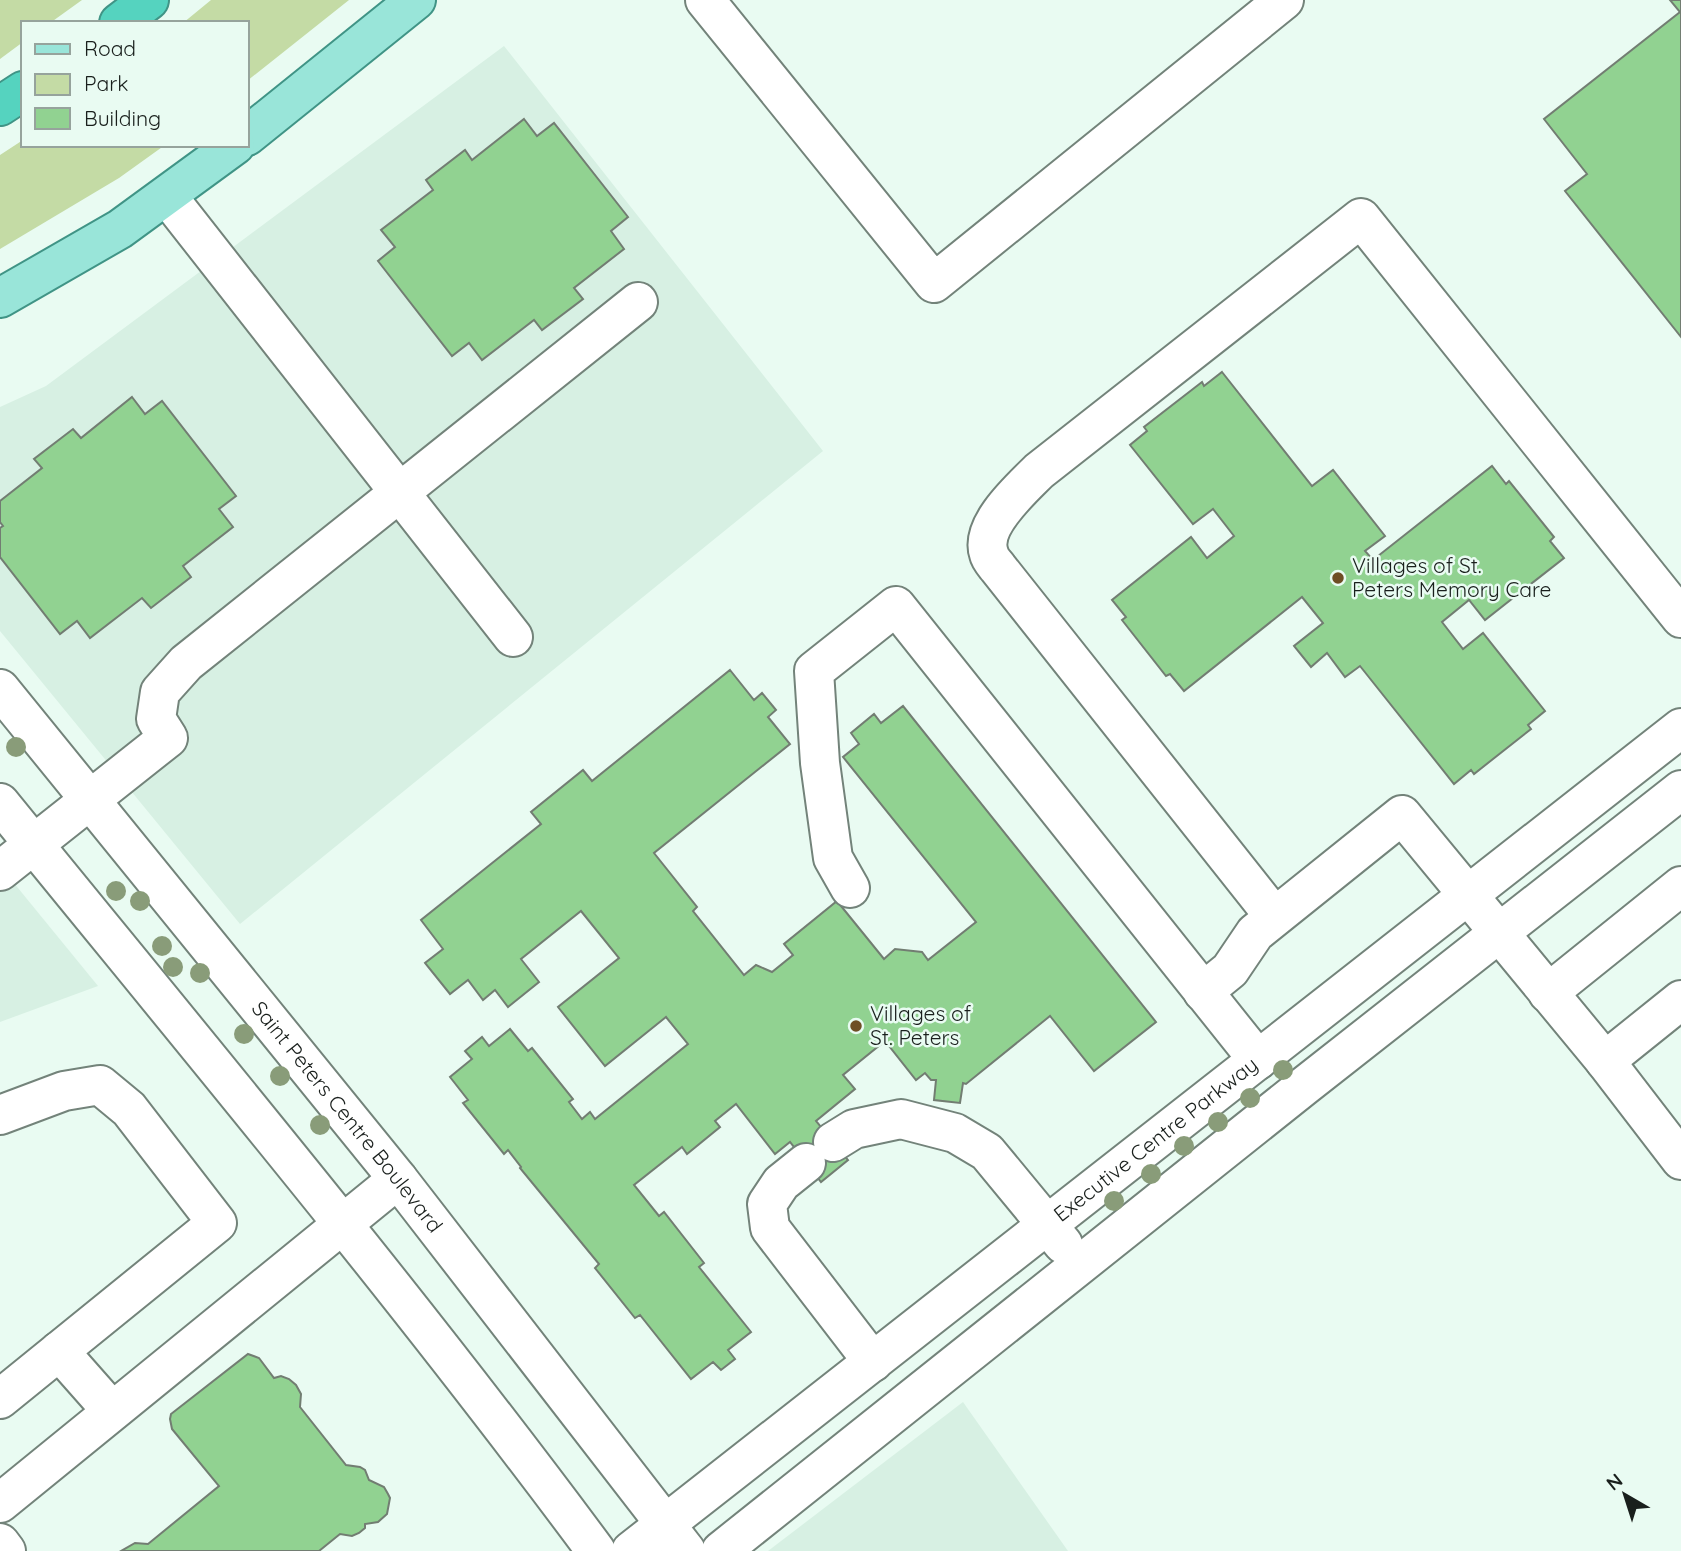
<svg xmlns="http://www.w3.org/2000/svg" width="1681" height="1551" viewBox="0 0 1681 1551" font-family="Quicksand,sans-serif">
	<rect width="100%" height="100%" fill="#e9fbf2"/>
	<g fill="#d7f0e3">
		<polygon points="504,46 823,451 240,924 0,631 0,407 46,386"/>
		<polygon points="0,866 98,986 0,1022"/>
		<polygon points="963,1402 1068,1551 768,1551"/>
	</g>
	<g fill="#c4dba5">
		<polygon points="0,0 82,0 50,23 23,23 23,42 0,59"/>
		<polygon points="211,0 349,0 247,81 247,23 183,23"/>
		<polygon points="23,140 23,145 165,145 119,178 0,249 0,155"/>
	</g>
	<g fill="#91d291" stroke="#727d72" stroke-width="2">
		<polygon points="1670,0 1681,0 1681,337 1565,191 1587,174 1544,119 1680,12"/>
		<polygon points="524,119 537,136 554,123 628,217 611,231 624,249 574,288 583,299 542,330 534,320 482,360 469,343 452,356 378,261 395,247 381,230 433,190 426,180 465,150 472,160"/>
		<polygon points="1222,372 1312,486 1333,470 1385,536 1365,551 1373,560 1492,466 1506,484 1509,481 1554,537 1550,541 1564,558 1485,620 1469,600 1442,622 1463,649 1483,633 1545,711 1528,725 1531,729 1474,774 1471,770 1454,784 1360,666 1345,677 1327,653 1311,667 1294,646 1323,623 1302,597 1184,691 1170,674 1166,676 1122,620 1126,617 1112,600 1191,537 1207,558 1234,536 1213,509 1193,524 1130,445 1147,431 1144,427 1202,382 1204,386"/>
		<polygon points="132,397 145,414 162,401 236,496 219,509 233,527 183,566 191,577 151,608 142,598 90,638 77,621 60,634 0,557 0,528 3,526 0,522 0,501 42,468 34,459 73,429 81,438"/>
		<polygon points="730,670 754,700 762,693 776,710 768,717 790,744 654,853 697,907 693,911 744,975 756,965 772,972 793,955 784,944 837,901 884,959 895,949 922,952 928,960 976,922 843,757 859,744 851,733 874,714 881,723 903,706 1156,1022 1094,1071 1050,1016 966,1084 963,1083 960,1103 934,1100 936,1080 931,1080 925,1073 916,1080 885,1041 843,1075 855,1089 816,1121 848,1160 821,1182 790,1142 775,1154 736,1104 715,1121 720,1127 687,1154 682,1147 634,1185 659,1216 664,1212 704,1263 699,1267 751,1332 728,1350 735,1359 721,1370 713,1362 691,1379 640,1315 635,1318 595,1268 599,1264 520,1168 521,1167 508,1150 504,1154 463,1103 468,1100 450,1077 472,1059 465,1051 482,1037 489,1046 510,1029 528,1051 532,1048 573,1099 569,1102 582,1119 590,1112 595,1119 688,1044 666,1017 605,1066 558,1007 619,958 581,911 521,959 539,982 508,1007 495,990 483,1000 468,980 450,994 425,963 443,949 421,920 541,824 531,812 583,770 592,781"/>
		<polygon points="248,1354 259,1358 274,1378 281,1376 289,1379 296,1385 301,1394 300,1407 346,1465 360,1467 365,1470 369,1480 384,1487 388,1494 390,1498 387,1514 378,1522 365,1524 365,1528 359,1533 352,1536 340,1534 319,1551 121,1551 135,1543 148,1544 219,1486 172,1429 170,1419 171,1414"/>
	</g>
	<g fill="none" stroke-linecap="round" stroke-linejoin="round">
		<g stroke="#73837a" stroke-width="42">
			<g id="minor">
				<polyline points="705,0 934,283 1284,0"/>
				<polyline points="167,196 513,637"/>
				<path id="s1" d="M0,689l398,490 288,372"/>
				<path d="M0,803c201,247 406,492 596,748"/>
				<polyline points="0,871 168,738 156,719 160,692 186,663 638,302"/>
				<polyline points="850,888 833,858 820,763 814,671 896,606 1258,1060"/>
				<path d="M1274,916l-276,-348c-3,-4 -8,-9 -9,-14 -10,-28 32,-65 50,-83l322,-253 320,400"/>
				<polyline points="1203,992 1230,970 1255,933 1402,815 1605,1061 1681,1160"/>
				<polyline points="1548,993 1681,886"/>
				<polyline points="1605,1061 1681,1000"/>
				<polyline points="0,1115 64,1091 100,1085 129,1109 217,1223 0,1399"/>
				<polyline points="833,1142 854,1129 901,1119 955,1133 987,1152 1063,1244"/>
				<polyline points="806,1163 781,1183 767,1204 770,1228 873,1362"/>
				<polyline points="59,1351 112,1411"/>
				<polyline points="0,1503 398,1179"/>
				<polyline points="0,1543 6,1551"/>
				<path id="s2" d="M631,1551l1050,-823"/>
				<polyline points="721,1551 1303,1087 1681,790"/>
			</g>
		</g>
		<g stroke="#409486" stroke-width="42">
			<g id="major">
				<polyline points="247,136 416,0"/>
				<polyline points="0,298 120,229 235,145"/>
			</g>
		</g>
		<g stroke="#409486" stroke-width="42">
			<g id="highway">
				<polyline points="119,23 149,0"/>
				<polyline points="0,106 23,91"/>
			</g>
		</g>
		<use href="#minor" stroke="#fff" stroke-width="38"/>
		<use href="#major" stroke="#99e5d9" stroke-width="38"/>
		<use href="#highway" stroke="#55d3bf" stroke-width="38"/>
	</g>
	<g fill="#899c79">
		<circle cx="16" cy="747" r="10"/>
		<circle cx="116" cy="891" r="10"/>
		<circle cx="140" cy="901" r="10"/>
		<circle cx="162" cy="946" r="10"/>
		<circle cx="173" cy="967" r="10"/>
		<circle cx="200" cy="973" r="10"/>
		<circle cx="244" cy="1034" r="10"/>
		<circle cx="1283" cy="1070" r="10"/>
		<circle cx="280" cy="1076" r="10"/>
		<circle cx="1250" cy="1098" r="10"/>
		<circle cx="1218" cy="1122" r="10"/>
		<circle cx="320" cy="1125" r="10"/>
		<circle cx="1184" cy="1146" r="10"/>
		<circle cx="1151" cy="1174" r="10"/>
		<circle cx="1114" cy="1201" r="10"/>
	</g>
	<g fill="#6e4e24" stroke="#e9fbf2" stroke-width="2.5">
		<circle cx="1338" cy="578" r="7"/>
		<circle cx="856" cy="1026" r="7"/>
	</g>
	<g text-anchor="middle" stroke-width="5" stroke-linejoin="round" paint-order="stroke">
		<g font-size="21" fill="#191f1c" stroke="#e9fbf2" text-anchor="start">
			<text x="1352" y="573">Villages of St.<tspan x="1352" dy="24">Peters Memory Care</tspan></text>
			<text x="870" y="1021">Villages of<tspan x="870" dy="24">St. Peters</tspan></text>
		</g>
		<g font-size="21" fill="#191f1c" stroke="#e9fbf2">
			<text dy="7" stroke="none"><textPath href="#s1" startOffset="551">Saint Peters Centre Boulevard</textPath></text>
			<text dy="7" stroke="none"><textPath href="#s2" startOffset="667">Executive Centre Parkway</textPath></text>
		</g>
	</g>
	<rect x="21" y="21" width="228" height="126" fill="#e9fbf2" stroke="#96a39c" stroke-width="2"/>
	<rect x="35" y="44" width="35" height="10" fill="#99e5d9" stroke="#96a39c" stroke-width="2"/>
	<text x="84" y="56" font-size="21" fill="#191f1c">Road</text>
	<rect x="35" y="74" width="35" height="21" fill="#c4dba5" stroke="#96a39c" stroke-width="2"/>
	<text x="84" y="91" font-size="21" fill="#191f1c">Park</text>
	<rect x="35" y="108" width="35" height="21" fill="#91d291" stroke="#96a39c" stroke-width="2"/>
	<text x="84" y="126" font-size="21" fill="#191f1c">Building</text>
	<g transform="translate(1625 1495) rotate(321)" stroke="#e9fbf2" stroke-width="5" paint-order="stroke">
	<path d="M0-5L12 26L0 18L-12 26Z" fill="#191f1c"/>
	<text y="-10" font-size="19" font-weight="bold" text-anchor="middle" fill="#191f1c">N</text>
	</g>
</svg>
